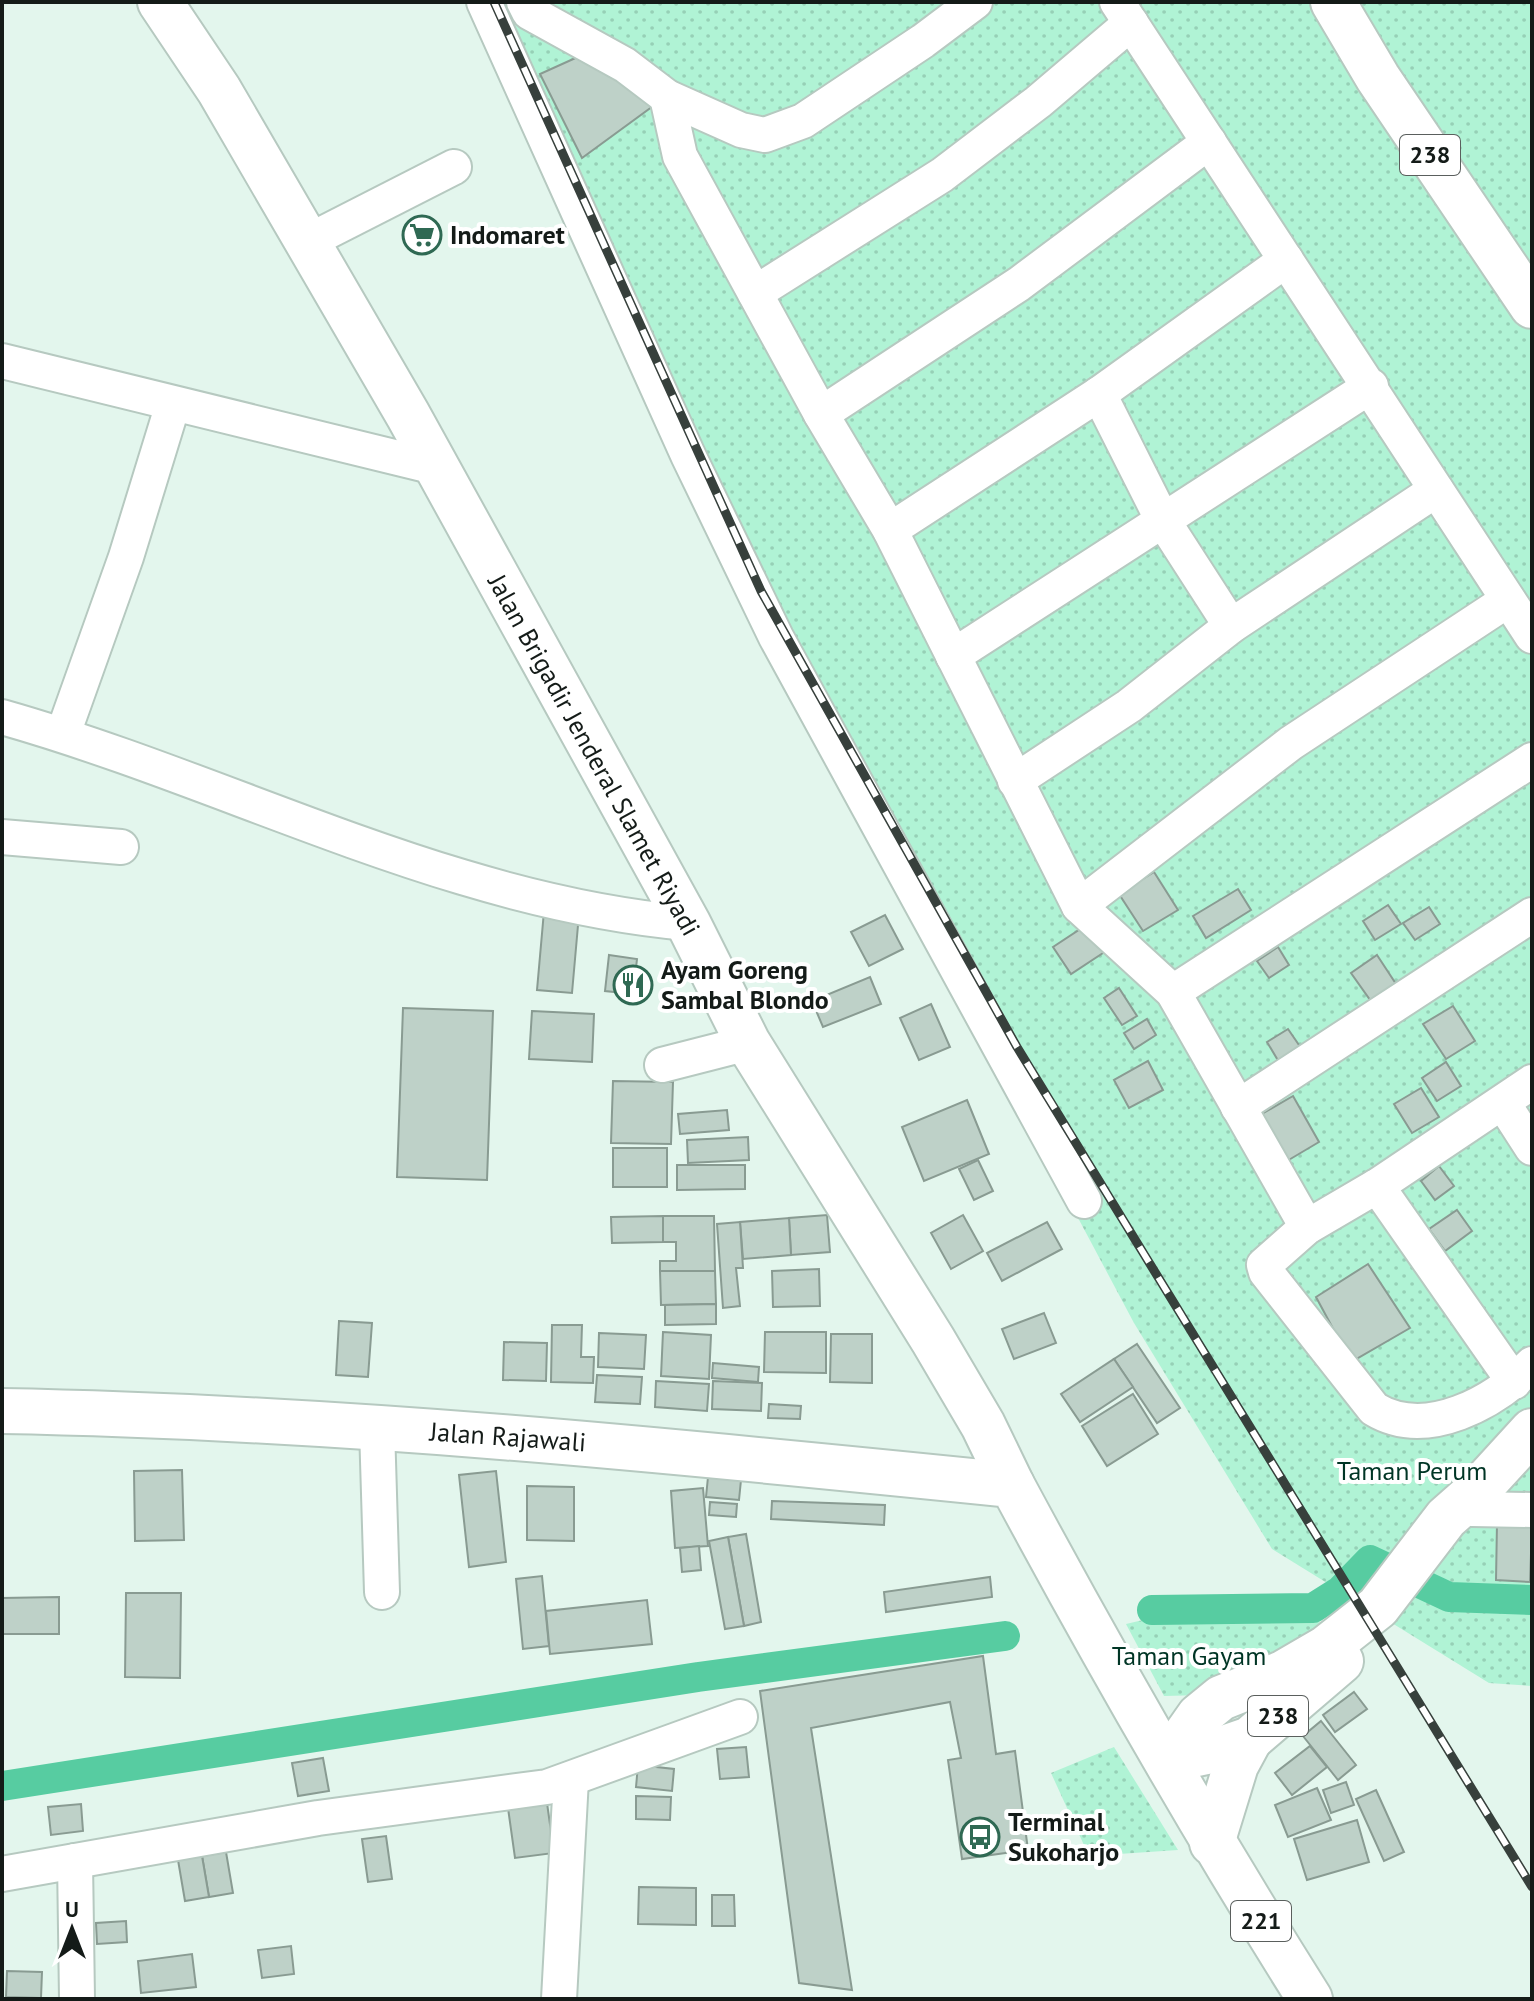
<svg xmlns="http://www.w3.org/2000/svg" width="1534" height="2001" viewBox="0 0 1534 2001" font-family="'PT Sans',sans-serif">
	<defs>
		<pattern id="grass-dots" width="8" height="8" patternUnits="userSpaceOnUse" patternTransform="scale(2)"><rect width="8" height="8" fill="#b0f3d5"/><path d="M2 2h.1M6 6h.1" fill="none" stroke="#96d0b6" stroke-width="1.8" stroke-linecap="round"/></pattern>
	</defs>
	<rect width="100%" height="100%" fill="#e3f6ed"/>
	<g fill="url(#grass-dots)">
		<polygon points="472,2 1532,2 1532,1686 1489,1683 1272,1549 1134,1323 903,889"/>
		<polygon points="1242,1614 1316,1615 1328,1639 1204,1695 1164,1696 1126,1624 1160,1616"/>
		<polygon points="1114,1747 1178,1850 1089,1856 1051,1773"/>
	</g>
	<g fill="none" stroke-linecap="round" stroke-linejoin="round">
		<g stroke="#57cca1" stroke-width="30">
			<polyline points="1152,1610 1313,1608 1340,1591 1370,1560 1449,1597 1532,1600"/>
			<polyline points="2,1786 698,1677 1005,1636"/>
		</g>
	</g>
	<g fill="#bed1c8" stroke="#899b92" stroke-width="2">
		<polygon points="591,51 664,98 582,158 540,74"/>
		<polygon points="1154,872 1178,910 1143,931 1119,894"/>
		<polygon points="1238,889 1251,910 1206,938 1193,916"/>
		<polygon points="1388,905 1401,924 1375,940 1363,921"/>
		<polygon points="1429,907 1440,924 1415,940 1403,923"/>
		<polygon points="544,911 579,914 572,993 537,990"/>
		<polygon points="885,915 903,949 869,966 851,932"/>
		<polygon points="1088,924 1106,951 1071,974 1053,947"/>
		<polygon points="1278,947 1289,965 1269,978 1257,961"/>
		<polygon points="609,955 637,959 633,994 605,991"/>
		<polygon points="1377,955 1398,987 1373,1004 1351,973"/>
		<polygon points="870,977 881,1004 823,1027 812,1001"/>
		<polygon points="1119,988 1137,1016 1122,1025 1104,998"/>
		<polygon points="931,1004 950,1047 919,1060 900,1018"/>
		<polygon points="1453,1006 1475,1041 1446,1059 1423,1024"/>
		<polygon points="403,1008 493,1011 487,1180 397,1177"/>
		<polygon points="532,1011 594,1014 592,1062 529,1059"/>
		<polygon points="1147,1019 1156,1035 1134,1049 1124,1033"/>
		<polygon points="1288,1029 1301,1048 1279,1062 1267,1042"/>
		<polygon points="1148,1061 1163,1090 1129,1108 1114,1080"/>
		<polygon points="1446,1062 1461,1086 1437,1101 1422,1078"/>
		<polygon points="613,1081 673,1082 671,1144 611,1143"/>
		<polygon points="1421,1088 1439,1117 1412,1133 1394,1104"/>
		<polygon points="1293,1096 1319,1142 1287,1161 1260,1115"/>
		<polygon points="967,1100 989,1154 924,1181 902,1127"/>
		<polygon points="727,1110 729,1130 680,1134 678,1114"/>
		<polygon points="748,1137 749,1160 688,1163 687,1140"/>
		<rect x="613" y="1148" width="54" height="39"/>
		<polygon points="978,1160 993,1191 974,1200 959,1169"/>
		<polygon points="677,1165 745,1165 745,1189 677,1190"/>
		<polygon points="1439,1166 1454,1186 1435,1200 1421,1181"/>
		<polygon points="1457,1210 1472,1231 1445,1251 1429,1229"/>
		<polygon points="827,1215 830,1252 791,1255 789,1218"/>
		<polygon points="963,1215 983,1251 951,1269 931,1233"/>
		<polygon points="663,1216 663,1242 612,1243 611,1217"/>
		<polygon points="663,1216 714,1216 715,1271 660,1271 660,1261 676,1261 676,1242 663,1242"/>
		<polygon points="789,1218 791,1255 743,1259 740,1222"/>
		<polygon points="740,1222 743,1268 736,1268 740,1306 723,1308 717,1224"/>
		<polygon points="1047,1222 1062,1249 1002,1281 987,1253"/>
		<polygon points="1368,1264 1410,1328 1351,1362 1316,1297"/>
		<polygon points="819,1269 820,1306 773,1307 772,1271"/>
		<polygon points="660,1271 715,1271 716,1304 661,1305"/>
		<polygon points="716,1304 716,1324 665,1325 665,1305"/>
		<polygon points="1044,1313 1056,1343 1014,1359 1002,1329"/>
		<polygon points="339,1321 372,1323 368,1377 336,1375"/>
		<polygon points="552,1325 582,1325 581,1357 594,1357 593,1383 551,1382"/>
		<polygon points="663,1332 711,1335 709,1379 661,1376"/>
		<polygon points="765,1332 826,1332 826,1373 764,1372"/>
		<polygon points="599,1333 646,1335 644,1369 598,1367"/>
		<polygon points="831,1334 872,1334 872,1383 830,1382"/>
		<polygon points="504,1342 547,1343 546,1381 503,1380"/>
		<polygon points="1137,1344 1180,1408 1157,1423 1114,1359"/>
		<polygon points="1114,1359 1133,1387 1080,1422 1061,1394"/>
		<polygon points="713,1363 759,1367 758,1382 712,1378"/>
		<polygon points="597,1375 642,1377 640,1404 595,1402"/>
		<polygon points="656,1381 709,1384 707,1411 655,1407"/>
		<polygon points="713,1381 762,1383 761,1411 712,1409"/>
		<polygon points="1133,1394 1158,1434 1107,1466 1082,1426"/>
		<polygon points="769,1404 801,1406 800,1419 768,1418"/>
		<polygon points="182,1470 184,1540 135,1541 134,1471"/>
		<polygon points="496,1471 506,1562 469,1567 459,1475"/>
		<polygon points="708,1477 741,1480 739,1500 706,1497"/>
		<polygon points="527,1486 574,1487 574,1541 527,1540"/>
		<polygon points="703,1488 708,1546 675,1548 671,1491"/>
		<polygon points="772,1501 885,1505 884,1525 771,1519"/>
		<polygon points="710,1502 737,1504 736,1517 709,1515"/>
		<polygon points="1497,1523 1532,1525 1530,1582 1496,1580"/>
		<polygon points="746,1534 761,1622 744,1626 728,1537"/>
		<polygon points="728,1537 744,1626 725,1629 709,1541"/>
		<polygon points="699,1546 701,1570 682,1572 680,1548"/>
		<polygon points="542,1576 549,1646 523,1649 516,1579"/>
		<polygon points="990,1577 992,1597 886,1612 884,1592"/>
		<polygon points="126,1593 181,1593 180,1678 125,1677"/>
		<polygon points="59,1597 59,1634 2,1634 2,1598"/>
		<polygon points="647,1600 652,1644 550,1654 546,1611"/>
		<polygon points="983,1656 996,1754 1015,1751 1028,1850 962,1859 948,1760 961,1758 950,1702 811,1728 852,1990 799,1983 760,1691"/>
		<polygon points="1354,1692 1367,1709 1335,1732 1323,1715"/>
		<polygon points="1321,1721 1356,1765 1338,1780 1303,1736"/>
		<polygon points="1310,1746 1327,1767 1292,1795 1275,1773"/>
		<polygon points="746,1747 749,1777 720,1779 717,1749"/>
		<polygon points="323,1758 329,1791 298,1796 292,1763"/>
		<polygon points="638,1765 674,1769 672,1791 636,1787"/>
		<polygon points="1346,1782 1354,1805 1331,1813 1323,1790"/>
		<polygon points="1317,1788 1331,1820 1288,1837 1275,1805"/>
		<polygon points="1376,1790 1404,1852 1384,1861 1356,1799"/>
		<polygon points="636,1796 671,1797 670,1820 636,1819"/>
		<polygon points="547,1803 554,1853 515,1858 508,1808"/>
		<polygon points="81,1804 83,1831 51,1835 48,1807"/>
		<polygon points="1357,1820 1369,1862 1307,1880 1294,1839"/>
		<polygon points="386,1836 392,1879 368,1882 362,1839"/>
		<polygon points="226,1852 233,1893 209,1897 202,1856"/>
		<polygon points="202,1856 209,1897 185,1901 178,1860"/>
		<polygon points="639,1887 696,1888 696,1925 638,1924"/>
		<polygon points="712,1895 734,1895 735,1926 712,1926"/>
		<polygon points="126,1921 127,1942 97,1944 96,1923"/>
		<polygon points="291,1946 294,1974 262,1978 258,1950"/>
		<polygon points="192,1954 196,1987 141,1993 138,1961"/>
		<polygon points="7,1971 42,1972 41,1998 6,1997"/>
	</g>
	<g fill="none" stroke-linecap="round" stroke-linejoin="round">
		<g stroke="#b6c9c0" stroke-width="38">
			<g id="street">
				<polyline points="484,2 688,455 776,637 1084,1201"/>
				<polyline points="524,2 529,12 625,65 667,97 741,130 765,135 803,121 923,41 975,2"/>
				<polyline points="1117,2 1532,636"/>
				<polyline points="667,97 680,156 821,414 890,530 1079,906 1173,992 1307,1227"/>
				<polyline points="305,243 454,167"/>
				<polyline points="755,293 942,175 1038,102 1131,23"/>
				<polyline points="2,361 435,467"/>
				<polyline points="1099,394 1162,519 1231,626"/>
				<polyline points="821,414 1019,284 1209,142"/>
				<polyline points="890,530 1099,394 1286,260"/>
				<polyline points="953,656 1371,386"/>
				<path d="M2,717c229,65 446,185 686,206"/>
				<polyline points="63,734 126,557 173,404"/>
				<polyline points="1015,781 1129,706 1231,626 1436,490"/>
				<polyline points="2,837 121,847"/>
				<polyline points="1079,906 1291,743 1508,600"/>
				<polyline points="1173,992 1532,760"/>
				<polyline points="662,1065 748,1043"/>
				<path d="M1532,1082l-155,104 -70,41 -43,38 2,7 108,137c53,32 121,-7 158,-45"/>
				<polyline points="1503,1103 1532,1148"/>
				<polyline points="1238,1107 1532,915"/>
				<polyline points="1377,1186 1514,1382"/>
				<polyline points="377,1428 382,1592"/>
				<polyline points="1461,1502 1472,1509 1532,1510"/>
				<polyline points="75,1861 77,1999"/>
				<polyline points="2,1874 318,1818 547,1787 740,1717"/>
				<polyline points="559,1999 571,1779"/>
			</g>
		</g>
		<g stroke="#b6c9c0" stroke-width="48">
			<polyline id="secondary" points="160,2 219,90 408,415 688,923 748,1043 933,1340 983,1425 1012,1485"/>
		</g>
		<g stroke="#b6c9c0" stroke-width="48">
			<g id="primary">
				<polyline points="1333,2 1378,78 1532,306"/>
				<path d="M2,1411c338,6 674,40 1010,74 94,175 192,346 298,514"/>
				<polyline points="1168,1760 1199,1716 1221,1698 1283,1673 1326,1648 1378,1607 1446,1518 1480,1488 1532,1431"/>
				<polyline points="1168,1760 1221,1749 1250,1739 1341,1661"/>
				<polyline points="1212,1843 1236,1765 1250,1739"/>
			</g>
		</g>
		<use href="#street" stroke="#fff" stroke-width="34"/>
		<use href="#secondary" stroke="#fff" stroke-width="44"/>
		<use href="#primary" stroke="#fff" stroke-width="44"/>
		<g stroke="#37403c" stroke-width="9">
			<polyline id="rail" points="494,2 761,591 1017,1047 1532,1887"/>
		</g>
		<use href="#rail" stroke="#fff" stroke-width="6" stroke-dasharray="18" stroke-linecap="butt"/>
	</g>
	<defs>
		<g id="supermarket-ring" transform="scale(2)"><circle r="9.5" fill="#fff" stroke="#2f6953" stroke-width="1.5"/><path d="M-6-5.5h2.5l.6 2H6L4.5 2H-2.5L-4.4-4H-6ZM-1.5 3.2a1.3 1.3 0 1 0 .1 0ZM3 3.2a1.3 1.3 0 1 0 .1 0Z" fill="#2f6953"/></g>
		<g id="restaurant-ring" transform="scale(2)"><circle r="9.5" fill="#fff" stroke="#2f6953" stroke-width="1.5"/><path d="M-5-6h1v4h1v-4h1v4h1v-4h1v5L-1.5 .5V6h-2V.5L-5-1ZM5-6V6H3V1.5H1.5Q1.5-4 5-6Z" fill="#2f6953"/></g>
		<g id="bus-ring" transform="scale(2)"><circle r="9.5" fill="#fff" stroke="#2f6953" stroke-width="1.5"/><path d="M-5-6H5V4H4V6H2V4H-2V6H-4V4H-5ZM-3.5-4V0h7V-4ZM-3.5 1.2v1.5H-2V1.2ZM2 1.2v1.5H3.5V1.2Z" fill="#2f6953"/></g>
	</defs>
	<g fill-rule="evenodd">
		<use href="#supermarket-ring" x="422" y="235"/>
		<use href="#restaurant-ring" x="633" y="985"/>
		<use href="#bus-ring" x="980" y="1837"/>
	</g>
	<g text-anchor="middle" stroke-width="8" stroke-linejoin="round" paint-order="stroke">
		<g fill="#fff" stroke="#5a5f5d" stroke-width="2">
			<rect x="1400" y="135" width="60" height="40" rx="6"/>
			<rect x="1248" y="1696" width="60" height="40" rx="6"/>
			<rect x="1231" y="1901" width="60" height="40" rx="6"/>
		</g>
		<g font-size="24" font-weight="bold" fill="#141b18">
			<text x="1430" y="163">238</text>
			<text x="1278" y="1724">238</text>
			<text x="1261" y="1929">221</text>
		</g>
		<g font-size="26" font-weight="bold" fill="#141b18" stroke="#fff" text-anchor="start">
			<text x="450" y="244">Indomaret</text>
			<text x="661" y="979">Ayam Goreng<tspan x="661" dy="30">Sambal Blondo</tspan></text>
			<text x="1008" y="1831">Terminal<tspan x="1008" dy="30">Sukoharjo</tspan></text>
		</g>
		<g font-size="26" fill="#141b18" stroke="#fff">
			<text transform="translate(594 755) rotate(61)" y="9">Jalan Brigadir Jenderal Slamet Riyadi</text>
			<text transform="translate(508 1437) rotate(4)" y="9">Jalan Rajawali</text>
		</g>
		<g font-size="26" fill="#003525" stroke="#fff">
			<text x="1412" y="1480">Taman Perum</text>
			<text x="1189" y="1665">Taman Gayam</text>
		</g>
	</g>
	<rect width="1534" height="2001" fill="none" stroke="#141b18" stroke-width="8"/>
	<g transform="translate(72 1929)" stroke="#ffffff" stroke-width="6" paint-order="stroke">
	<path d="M0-6L14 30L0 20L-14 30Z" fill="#141b18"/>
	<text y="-12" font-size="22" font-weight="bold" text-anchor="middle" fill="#141b18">U</text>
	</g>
</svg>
